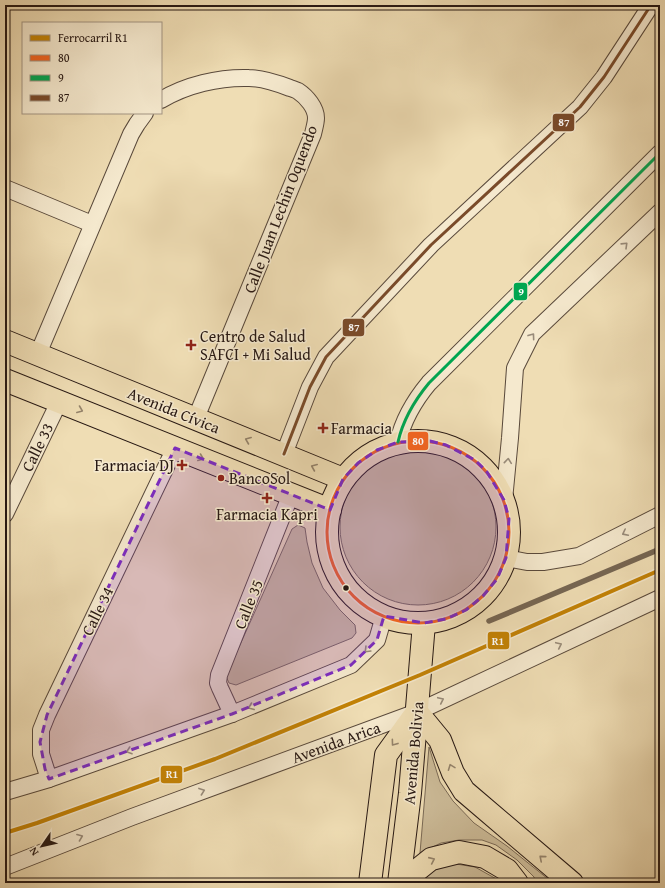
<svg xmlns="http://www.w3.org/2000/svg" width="665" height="888" viewBox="0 0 665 888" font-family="'Gentium Book Plus',serif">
	<rect width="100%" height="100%" fill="#efddb4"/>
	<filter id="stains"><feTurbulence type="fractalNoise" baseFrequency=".005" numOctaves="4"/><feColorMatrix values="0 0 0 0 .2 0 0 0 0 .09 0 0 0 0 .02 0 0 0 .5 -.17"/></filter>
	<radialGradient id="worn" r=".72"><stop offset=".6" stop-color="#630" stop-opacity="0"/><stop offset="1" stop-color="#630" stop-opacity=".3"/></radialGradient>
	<g fill="#cdbc99" stroke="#7a6a56">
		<circle cx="418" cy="527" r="78"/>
		<polygon points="298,525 305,528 307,542 312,563 323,588 340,610 355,625 356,633 352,638 236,685 229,683 226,676 292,529"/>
		<polygon points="429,747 440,782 453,801 474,823 507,846 553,883 536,883 534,877 517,860 496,845 482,840 459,840 441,843 420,853"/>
		<path d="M456,864l19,3 25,14 2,2h-83c8,-13 23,-16 37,-19z"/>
	</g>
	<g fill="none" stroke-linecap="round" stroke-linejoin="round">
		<polyline stroke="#766653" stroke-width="5.5" points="489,621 660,549"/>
		<g stroke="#59493b" stroke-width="18">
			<g id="street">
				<path d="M161,100c25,-15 58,-23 88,-22 14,0 28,5 41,10 3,1 6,2 8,3 9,6 18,17 18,27 0,5 -2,11 -3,16l-117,284"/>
				<polyline points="5,188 92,224"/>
				<polyline points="38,354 131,134 137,124 145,113"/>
				<path d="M398,442c5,-22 16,-41 31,-59l231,-230"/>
				<polyline points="284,454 310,387 326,357 431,245 580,107 604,77 651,5"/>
				<polyline points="504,500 510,438 515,368 532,334 660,212"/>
				<polyline points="5,514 59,402"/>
				<polyline points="506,558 527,562 543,562 579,556 660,515"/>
				<polyline points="232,714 220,688 218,683 219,675 291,494"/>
				<polyline points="49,779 41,754 41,730 47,715 175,448"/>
				<polyline points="5,792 49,779 232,714 351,665 377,640 384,616"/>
				<polyline points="5,867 132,817 417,712 660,598"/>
			</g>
		</g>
		<g stroke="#271813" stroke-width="24">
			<g id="primary">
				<polyline points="5,341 343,479"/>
				<polyline points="5,380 330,510"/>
				<circle cx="418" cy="532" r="91"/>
				<polyline points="417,712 440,740 453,773 464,791 572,883"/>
				<polyline points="370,883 386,755 417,712"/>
				<polyline points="399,883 410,793 424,623"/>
				<polyline points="401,883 431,859 459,852 485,857 507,870 517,883"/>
			</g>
		</g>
		<use href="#street" stroke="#f5e9ce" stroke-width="16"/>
		<use href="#primary" stroke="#efddb4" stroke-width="22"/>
		<g stroke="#f5e9ce" stroke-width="6">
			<circle id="bus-1" cx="418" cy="532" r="91"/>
		</g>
		<g stroke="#f5e9ce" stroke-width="6">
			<path id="bus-2" d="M398,442c5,-22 16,-41 31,-59l231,-230"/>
		</g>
		<g stroke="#f5e9ce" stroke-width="6">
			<polyline id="bus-3" points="284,454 310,387 326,357 431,245 580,107 604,77 651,5"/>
		</g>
		<use href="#bus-1" stroke="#f26522" stroke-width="3"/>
		<use href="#bus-2" stroke="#00a651" stroke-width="3"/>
		<use href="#bus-3" stroke="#7a4b2a" stroke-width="3"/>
		<g stroke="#f5e9ce" stroke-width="7">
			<polyline id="rail-1" points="5,833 37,823 215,759 420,675 660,570"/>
		</g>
		<use href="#rail-1" stroke="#c38205" stroke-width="4"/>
	</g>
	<defs><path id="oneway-chevron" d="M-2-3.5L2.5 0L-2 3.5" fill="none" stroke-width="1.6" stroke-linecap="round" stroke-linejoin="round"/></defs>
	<g stroke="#988b7a">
		<use href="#oneway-chevron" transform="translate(625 245) rotate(-44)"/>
		<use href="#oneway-chevron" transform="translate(532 336) rotate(-54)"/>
		<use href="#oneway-chevron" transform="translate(508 461) rotate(-84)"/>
		<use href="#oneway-chevron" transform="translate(625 533) rotate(153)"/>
		<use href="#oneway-chevron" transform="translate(559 645) rotate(-25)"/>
		<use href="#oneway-chevron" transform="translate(367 650) rotate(135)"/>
		<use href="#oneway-chevron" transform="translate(441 700) rotate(-25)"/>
		<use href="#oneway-chevron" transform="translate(251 707) rotate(158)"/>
		<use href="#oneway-chevron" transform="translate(129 751) rotate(161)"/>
		<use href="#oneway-chevron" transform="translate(202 791) rotate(-20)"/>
		<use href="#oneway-chevron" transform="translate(80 837) rotate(-21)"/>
	</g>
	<g stroke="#95846c">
		<use href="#oneway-chevron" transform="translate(80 410) rotate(22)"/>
		<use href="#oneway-chevron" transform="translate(248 440) rotate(-158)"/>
		<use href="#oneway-chevron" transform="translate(201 458) rotate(22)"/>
		<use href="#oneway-chevron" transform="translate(314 467) rotate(-157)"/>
		<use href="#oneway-chevron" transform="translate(394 743) rotate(126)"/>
		<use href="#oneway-chevron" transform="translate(451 767) rotate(-111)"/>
		<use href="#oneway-chevron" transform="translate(542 858) rotate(-139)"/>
		<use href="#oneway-chevron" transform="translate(432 860) rotate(-24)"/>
	</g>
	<path fill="#7b2cbf" fill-opacity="0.2" stroke="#7b2cbf" stroke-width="3" stroke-dasharray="8 5" stroke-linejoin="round" d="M430,441l16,4 29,15 12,12 17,28 5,19 -3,39 -9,21 -14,17 -17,14 -20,9 -22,4 -40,-7 -7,24 -26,25 -119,49 -183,65 -4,-10 -5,-27 7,-27 128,-267 155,62 13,-31 15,-16 19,-13 21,-8z"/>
	<g fill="#8f2418" stroke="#f5e9ce" stroke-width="1.5">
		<path d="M189 339h4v4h4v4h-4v4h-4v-4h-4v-4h4z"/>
		<path d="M321 422h4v4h4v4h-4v4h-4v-4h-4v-4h4z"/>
		<path d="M180 459h4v4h4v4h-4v4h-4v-4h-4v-4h4z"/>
		<circle cx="221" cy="478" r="4"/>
		<path d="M265 492h4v4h4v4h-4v4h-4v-4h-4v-4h4z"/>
	</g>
	<circle fill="#271813" stroke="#f5e9ce" stroke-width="1.5" cx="346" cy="588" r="3.5"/>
	<g text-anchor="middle" stroke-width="3" stroke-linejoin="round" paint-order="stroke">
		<g font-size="16" fill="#271813" stroke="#f5e9ce">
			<text transform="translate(280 209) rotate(-69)" y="6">Calle Juan Lechin Oquendo</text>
			<text transform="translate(174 410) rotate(22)" y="6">Avenida Cívica</text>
			<text transform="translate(37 447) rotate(-64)" y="6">Calle 33</text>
			<text transform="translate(248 604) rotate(-68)" y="6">Calle 35</text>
			<text transform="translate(97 611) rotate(-64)" y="6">Calle 34</text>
			<text transform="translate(336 742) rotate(-20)" y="6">Avenida Arica</text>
			<text transform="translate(413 753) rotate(-85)" y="6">Avenida Bolivia</text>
		</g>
		<g font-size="16" fill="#271813" stroke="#f5e9ce" text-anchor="start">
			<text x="200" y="342">Centro de Salud<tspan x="200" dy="18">SAFCI + Mi Salud</tspan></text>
			<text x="331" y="434">Farmacia</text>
			<text x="174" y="471" text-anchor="end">Farmacia DJ</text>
			<text x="229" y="484">BancoSol</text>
			<text x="267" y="520" text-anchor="middle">Farmacia Kapri</text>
		</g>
	</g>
	<g stroke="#f5e9ce" stroke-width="1.5">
		<rect x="552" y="113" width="23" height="19" rx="4" fill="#7a4b2a"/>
		<rect x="513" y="282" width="15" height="19" rx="4" fill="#00a651"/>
		<rect x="342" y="318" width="23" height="19" rx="4" fill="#7a4b2a"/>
		<rect x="407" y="431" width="22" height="20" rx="4" fill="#f26522"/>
		<rect x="487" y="631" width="23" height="19" rx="4" fill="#c38205"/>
		<rect x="160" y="765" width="23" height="19" rx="4" fill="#c38205"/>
	</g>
	<g font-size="11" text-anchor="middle" font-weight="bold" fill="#fff">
		<text x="564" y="126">87</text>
		<text x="521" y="296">9</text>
		<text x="354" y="331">87</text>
		<text x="418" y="445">80</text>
		<text x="498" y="645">R1</text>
		<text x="172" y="778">R1</text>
	</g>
	<rect width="665" height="888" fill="none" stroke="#efddb4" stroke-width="20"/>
	<rect x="6" y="6" width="653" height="876" fill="none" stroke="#271813" stroke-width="2"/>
	<rect x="10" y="10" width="645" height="868" fill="none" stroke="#271813"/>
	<rect x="22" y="22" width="140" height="92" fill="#f5e9ce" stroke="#a39583"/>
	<rect x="30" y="35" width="20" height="6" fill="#c38205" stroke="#a39583"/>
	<text x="58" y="42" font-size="12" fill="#271813">Ferrocarril R1</text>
	<rect x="30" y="55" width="20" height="6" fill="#f26522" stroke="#a39583"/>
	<text x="58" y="62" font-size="12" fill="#271813">80</text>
	<rect x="30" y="75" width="20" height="6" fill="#00a651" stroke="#a39583"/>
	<text x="58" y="82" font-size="12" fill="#271813">9</text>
	<rect x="30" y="95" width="20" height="6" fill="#7a4b2a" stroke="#a39583"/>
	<text x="58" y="102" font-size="12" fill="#271813">87</text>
	<g transform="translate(42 846) rotate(236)" stroke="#f5e9ce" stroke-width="3" paint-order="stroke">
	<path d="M0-3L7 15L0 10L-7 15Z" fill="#271813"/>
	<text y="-6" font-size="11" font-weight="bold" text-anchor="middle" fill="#271813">N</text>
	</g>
	<rect width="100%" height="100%" filter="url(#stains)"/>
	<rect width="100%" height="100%" fill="url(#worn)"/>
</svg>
